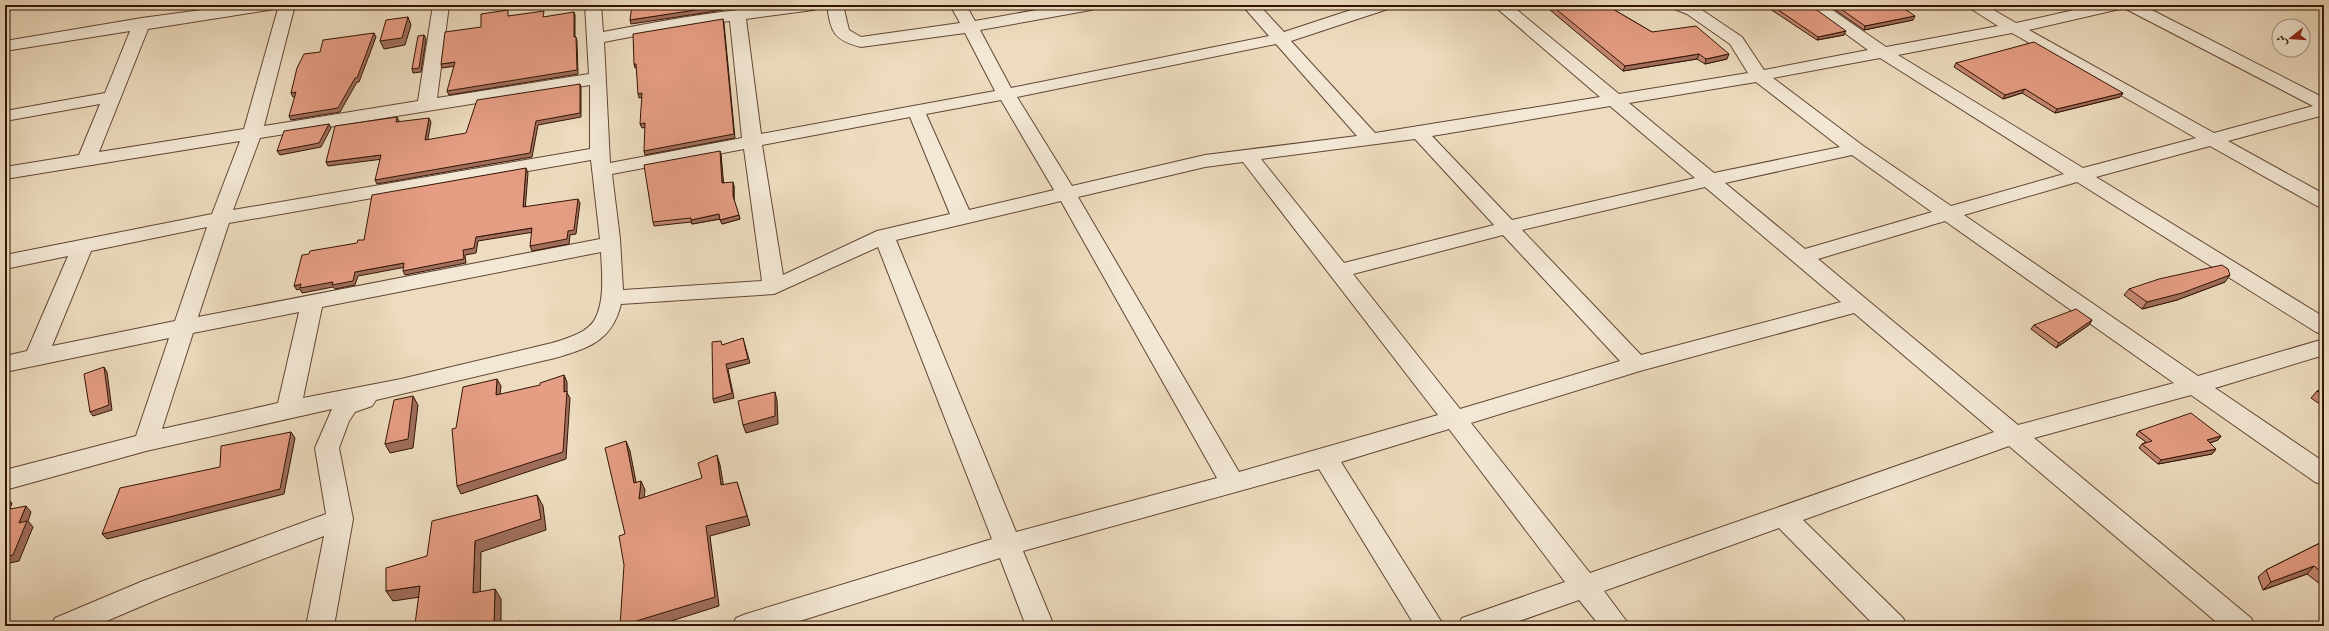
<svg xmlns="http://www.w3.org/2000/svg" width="2329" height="631" viewBox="0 0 2329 631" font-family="'Libre Caslon Text',Amiri,serif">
	<rect width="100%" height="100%" fill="#eddcbf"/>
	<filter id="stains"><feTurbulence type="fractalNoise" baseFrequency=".005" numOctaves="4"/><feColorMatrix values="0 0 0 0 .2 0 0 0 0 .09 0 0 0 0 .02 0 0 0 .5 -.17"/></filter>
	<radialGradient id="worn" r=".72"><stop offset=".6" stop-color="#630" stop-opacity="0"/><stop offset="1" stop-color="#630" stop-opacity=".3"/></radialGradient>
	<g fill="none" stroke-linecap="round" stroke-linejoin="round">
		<g stroke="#624634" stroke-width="2">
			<path id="minor" d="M238,5h39l-2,3 -6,2 -121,19 -49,123 145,-23 35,-124h16l-31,121 154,-25 15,-96h16l-12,93 152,-24 -4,-69h16l2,27c73,-14 144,-27 218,-27l-2,3 -6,2 -67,9 15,115 234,-43 -30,-58 -104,14c-28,-7 -30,-15 -34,-42h16l6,25 12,7 99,-14 -10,-18h16l9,16 89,-16h35l-2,3 -6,2 -111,20 31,58 258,-52 -27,-31h17l25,27 82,-27h27l-2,3 -100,33 84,92 225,-36 -107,-92h18l108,89 129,-21 -18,-29 -43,-30 -15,-6 -2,-3h22l7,3 43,29 22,33 104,-20 -62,-45h19l61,42 112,-21 -33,-21h20l31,18 80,-18h46l182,93v17l-96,26 96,53v14l-7,-2 -107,-60 -114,31 228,140v18l-8,-3 -239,-150 -113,33 234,161 126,-37v16l-109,33 109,74v23l-9,-3 -124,-87 -157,43 217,180 4,8h-34l-212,-180 -206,74 100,98 4,8h-32l-96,-98 -175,63 26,35h-30l-21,-26 -74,26h-47l4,-8 103,-36 -116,-153 -108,33 103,164h-29l-96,-157 -296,82 31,75h-28l-26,-68 -216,68h-52l4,-8 10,-4 246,-75 -114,-292 -104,47 -153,10c-9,37 -32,44 -66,54l-179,42 -4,6 -17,6 -6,9 -10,27 14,71 -19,107h-28l18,-90 -161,61 -68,29h-44l4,-8 88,-37 183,-67 -11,-66 17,-39 -186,42 -141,39v-20l131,-34 33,-98 -164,34v-16l22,-5 41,-95 -63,13v-14l207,-41 28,-73 -235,38v-12l74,-12 21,-51 -95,17v-10l100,-18 25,-62 -125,20v-10l137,-23zM2124,8l189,98 -99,27 -185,-103zM730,21l12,117 -132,25 -6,-121 77,-15zM2012,33l184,105 -113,30 -185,-113zM1276,44l81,92 -152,19 -133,31 -55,-89zM1880,58l184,116 -113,32 -89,-61 -89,-67zM1756,82l84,65 -126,26 -85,-70zM590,85v64l-357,61 27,-72zM1001,100l53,90 -85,20 -43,-96zM1610,106l85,72 -183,42 -80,-84zM910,117l40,97 -73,17 -94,44 -21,-130zM1415,139l79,86 -150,38 -83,-104zM744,149l18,132 -139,9 -3,-51 -8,-65zM1852,155l80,57 -127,37 -80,-66zM591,160l9,79 -402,78 31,-94zM1243,162l195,253 -199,57 -161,-275 127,-30zM1705,187l136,115 -200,53 -119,-125zM1061,201l156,277 -201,54 -120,-292zM1945,221l229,162 -156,42 -200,-166zM207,227l-32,94 -123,25 39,-95zM1503,235l117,126 -160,48 -107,-135zM601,252c1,20 4,49 -6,67 -7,14 -30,20 -43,24l-151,36 -98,19 19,-91zM299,312l-21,91 -116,26 31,-96zM1854,313l140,119 -404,141 -119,-150 169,-52z"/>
		</g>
		<use href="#minor" fill="#f3e8d5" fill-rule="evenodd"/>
	</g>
	<g fill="#c58771" stroke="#331405">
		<polygon points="1544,5 1606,5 1652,32 1727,59 1705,64 1697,59 1623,71"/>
		<polygon points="1764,5 1810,5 1844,35 1817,40"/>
		<polygon points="1828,5 1899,5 1913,20 1864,30"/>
		<polygon points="1956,63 2123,93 2120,97 2055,113 2022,93 2003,99 1954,67"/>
		<polygon points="720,151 721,155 723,183 734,186 734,200 740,219 722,224 720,219 692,224 691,222 654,226 653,222"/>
		<polygon points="2225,282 2177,300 2142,309 2124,295 2129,289"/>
		<polygon points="2092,320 2089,325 2056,348 2031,329 2034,325"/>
		<polygon points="2324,389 2324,407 2311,398 2317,391"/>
		<polygon points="2139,431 2221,436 2218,440 2210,443 2216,449 2212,454 2158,464 2139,448 2142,444 2146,442 2136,435"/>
		<polygon points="2324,541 2324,587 2307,574 2263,590 2258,577 2266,570"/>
	</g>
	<g fill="#a06e5c" stroke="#331405">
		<polygon points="723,5 723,10 631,24 630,20"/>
		<polygon points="574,12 575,15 575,41 574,37"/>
		<polygon points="1915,16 1913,20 1864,30 1865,26"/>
		<polygon points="408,17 411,25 405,45 384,49 380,41"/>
		<polygon points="723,19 724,23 735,138 645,155 644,151"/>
		<polygon points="1846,31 1844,35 1817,40 1818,37"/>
		<polygon points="374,33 376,37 359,82 357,82 340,112 291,120 289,116"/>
		<polygon points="424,35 426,39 421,72 413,73 412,69"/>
		<polygon points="576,37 577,41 578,74 449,95 447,91"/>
		<polygon points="1699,54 1697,59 1623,71 1625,66"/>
		<polygon points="1729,54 1727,59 1705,64 1706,59"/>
		<polygon points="455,62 456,66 442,68 441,64"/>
		<polygon points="634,64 636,64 638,68 635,68"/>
		<polygon points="580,84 581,88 581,117 538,125 532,157 377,184 375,180 536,121"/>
		<polygon points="2025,89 2022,93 2003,99 2005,95"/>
		<polygon points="296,92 298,97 293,97 291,93"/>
		<polygon points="642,93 644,97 639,98 638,94"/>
		<polygon points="2123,93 2120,97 2055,113 2057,109"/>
		<polygon points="397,117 399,121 398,126 396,122"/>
		<polygon points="429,118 431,122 427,144 425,140"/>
		<polygon points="645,123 647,127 642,128 640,124"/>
		<polygon points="329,124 331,128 321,147 280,155 277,151"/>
		<polygon points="720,151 721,155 724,187 722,183"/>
		<polygon points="381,155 383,159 328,166 326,162"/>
		<polygon points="526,168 528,173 525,211 523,207"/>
		<polygon points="733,182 734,186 734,200 733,196"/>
		<polygon points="578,199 580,203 576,234 570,235 569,244 532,251 530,246 568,231"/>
		<polygon points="719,214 720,219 692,224 691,220"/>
		<polygon points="739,215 740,219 722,224 720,220"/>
		<polygon points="532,228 534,232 478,241 476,253 465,255 466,263 405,275 403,271 476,237"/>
		<polygon points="404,263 406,267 358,276 355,285 335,289 333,287 302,293 300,289 297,290 294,286 301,284 333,282 355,272"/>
		<polygon points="2230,275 2225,282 2177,300 2142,309 2147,302"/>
		<polygon points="2092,320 2089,325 2056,348 2059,343"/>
		<polygon points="743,338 750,363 728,369 734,398 714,403 713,399 726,364"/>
		<polygon points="104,367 107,372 112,410 93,416 90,412"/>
		<polygon points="564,375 567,382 567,393 570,398 566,459 461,494 457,486 564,392"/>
		<polygon points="497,379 501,386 499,402 496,395"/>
		<polygon points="775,392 777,400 778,424 746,433 743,425"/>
		<polygon points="413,396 418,405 413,448 390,453 385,444"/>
		<polygon points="291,432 295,438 284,494 107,539 102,534"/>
		<polygon points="2221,436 2218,440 2204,445 2207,440"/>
		<polygon points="626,441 630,451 638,492 634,483"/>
		<polygon points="2216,449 2212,454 2158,464 2161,460"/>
		<polygon points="717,455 720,465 725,494 721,485"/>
		<polygon points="641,481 645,490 643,508 639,499"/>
		<polygon points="737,482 750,525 710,536 719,606 655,626 620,626 706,526"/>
		<polygon points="537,495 543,506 546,530 481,552 480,604 473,593 475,541"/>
		<polygon points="6,497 12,503 7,517 5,515 5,500"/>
		<polygon points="26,506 31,512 28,521 33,527 19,561 5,564 5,557"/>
		<polygon points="2314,566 2307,574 2263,590 2271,582"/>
		<polygon points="420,586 427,596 393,601 386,591"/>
		<polygon points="495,589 501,599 501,626 494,626"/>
		<polygon points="520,621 523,626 520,626"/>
	</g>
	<g fill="#e59d83" stroke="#331405">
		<polygon points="632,5 722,5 722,6 630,20"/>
		<polygon points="1551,5 1606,5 1652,32 1696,26 1729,54 1706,59 1699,54 1625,66"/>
		<polygon points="1771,5 1810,5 1846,31 1818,37"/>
		<polygon points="1835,5 1899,5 1915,16 1865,26"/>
		<polygon points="508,10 508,16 544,11 543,17 574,12 574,37 576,37 577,70 447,91 455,62 441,64 445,32 481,27 481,14"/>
		<polygon points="408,17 402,38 380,41 386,20"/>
		<polygon points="723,19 734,134 644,151 645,123 640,124 642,93 638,94 636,64 634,64 633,34"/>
		<polygon points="374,33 357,78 355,78 338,108 289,116 296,92 291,93 297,68 304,54 320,52 323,40"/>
		<polygon points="424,35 419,68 412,69 418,36"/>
		<polygon points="2034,42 2123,93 2057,109 2025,89 2005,95 1956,63"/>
		<polygon points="580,84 580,113 536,121 530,153 375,180 381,155 326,162 335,126 397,117 396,122 429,118 425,140 466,133 477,100"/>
		<polygon points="329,124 319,143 277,151 284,131"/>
		<polygon points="720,151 722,183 733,182 733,196 739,215 720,220 719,214 691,220 691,218 653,222 644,165"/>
		<polygon points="526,168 523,207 578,199 574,230 568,231 567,239 530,246 532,228 476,237 474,248 463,250 464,259 403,271 404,263 355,272 353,281 332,285 333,282 300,288 301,284 294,286 302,255 309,254 310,251 357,243 358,240 364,240 372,195"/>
		<polygon points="2222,265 2228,269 2230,275 2182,293 2147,302 2129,289 2159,279"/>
		<polygon points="2076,309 2092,320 2059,343 2034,325"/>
		<polygon points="743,338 748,359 726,364 732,393 713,399 712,342 721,341 722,345"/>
		<polygon points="104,367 109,405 90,412 84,374"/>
		<polygon points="564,375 564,392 567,391 563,452 457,486 452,429 456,428 463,387 497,379 496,395 540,385 540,383"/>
		<polygon points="2324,389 2324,395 2317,391"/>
		<polygon points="775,392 775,416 743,425 738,401"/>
		<polygon points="413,396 408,439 385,444 394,400"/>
		<polygon points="2191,413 2221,436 2207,440 2216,449 2161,460 2142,444 2152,441 2139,431"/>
		<polygon points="291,432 280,489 102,534 120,488 220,467 221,446"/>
		<polygon points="626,441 634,483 641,481 639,499 702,478 698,463 717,455 721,485 737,482 747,516 706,526 715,597 620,626 624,565 619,536 625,534 605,448"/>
		<polygon points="537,495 541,519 475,541 473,593 495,589 494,626 410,626 415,624 420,586 386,591 386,568 427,556 432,521"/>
		<polygon points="26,506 19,523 27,521 13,555 5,557 5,510"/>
		<polygon points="2324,541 2324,574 2314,566 2271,582 2266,570"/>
		<polygon points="520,621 520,626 499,626"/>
	</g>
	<rect width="2329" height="631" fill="none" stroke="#eddcbf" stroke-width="20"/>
	<rect x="6" y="6" width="2317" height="619" fill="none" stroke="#331405" stroke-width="2"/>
	<rect x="10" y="10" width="2309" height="611" fill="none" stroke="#331405"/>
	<g transform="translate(2291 38) rotate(253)"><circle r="19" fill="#f3e8d5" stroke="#a69382"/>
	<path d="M0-3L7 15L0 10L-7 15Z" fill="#8f2418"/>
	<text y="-6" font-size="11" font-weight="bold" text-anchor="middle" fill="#331405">ش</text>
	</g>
	<rect width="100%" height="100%" filter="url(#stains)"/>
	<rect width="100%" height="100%" fill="url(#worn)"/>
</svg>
